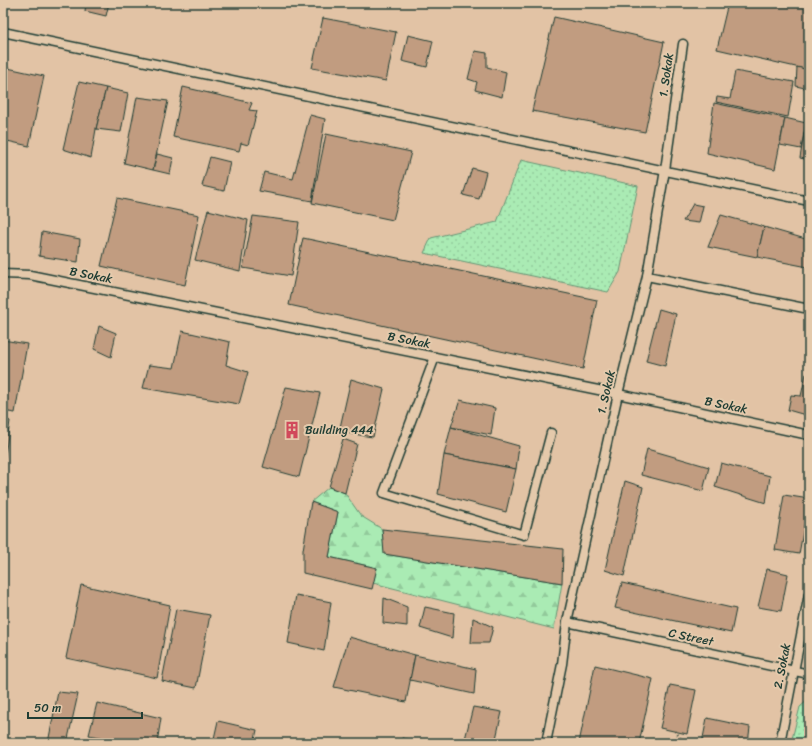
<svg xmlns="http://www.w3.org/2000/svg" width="812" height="746" viewBox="0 0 812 746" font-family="Sriracha,sans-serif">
	<defs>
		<pattern id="grass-dots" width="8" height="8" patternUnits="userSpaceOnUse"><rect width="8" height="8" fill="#aaebb4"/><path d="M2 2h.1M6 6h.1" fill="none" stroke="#92ca9b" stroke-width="1.8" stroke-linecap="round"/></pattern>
		<pattern id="forest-firs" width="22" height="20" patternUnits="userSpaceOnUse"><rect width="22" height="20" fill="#aaebb4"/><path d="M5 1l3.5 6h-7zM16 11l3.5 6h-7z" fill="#92ca9b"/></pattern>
	</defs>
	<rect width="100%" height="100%" fill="#e2c3a5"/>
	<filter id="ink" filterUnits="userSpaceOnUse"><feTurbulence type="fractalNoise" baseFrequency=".025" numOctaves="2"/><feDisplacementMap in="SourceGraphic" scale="8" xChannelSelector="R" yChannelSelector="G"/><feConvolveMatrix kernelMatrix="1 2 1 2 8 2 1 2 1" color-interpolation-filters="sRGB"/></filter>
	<g filter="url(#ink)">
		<g fill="url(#grass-dots)" stroke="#649474">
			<polygon points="521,160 638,186 620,272 608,292 424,253 431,238 497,222"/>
			<polygon points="809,699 809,743 791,743 800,707"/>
		</g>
		<polygon fill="url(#forest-firs)" stroke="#649474" points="329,487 345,493 361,516 382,529 385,554 562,583 554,629 373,583 377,568 329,557 338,512 311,502"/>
		<g fill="#c19c80" stroke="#1f3d34">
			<polygon points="86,3 109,3 106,16 85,11"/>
			<polygon points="728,3 809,3 809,70 717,49"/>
			<polygon points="554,17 664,42 645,132 532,111"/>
			<polygon points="323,18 396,32 386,81 312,68"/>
			<polygon points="408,35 433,41 427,67 402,61"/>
			<polygon points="475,51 487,53 487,67 506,72 502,97 475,90 477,82 468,79"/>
			<polygon points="3,67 44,76 29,146 3,140"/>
			<polygon points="797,67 809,70 809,89 796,86"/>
			<polygon points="735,71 794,82 788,117 716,102 717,97 730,99"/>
			<polygon points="79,82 106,88 96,129 91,158 63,149"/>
			<polygon points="183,87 252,103 249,110 257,111 248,145 241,143 239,151 173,137"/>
			<polygon points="106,88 128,93 121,132 96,129"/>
			<polygon points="137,97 168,101 153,170 124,163"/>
			<polygon points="714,103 785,118 775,169 707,153"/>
			<polygon points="310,115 325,119 312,201 259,191 264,172 293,179"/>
			<polygon points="785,118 806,123 801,149 780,145"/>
			<polygon points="806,123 809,124 809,160 800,158"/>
			<polygon points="326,134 411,152 393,220 312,203"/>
			<polygon points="157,154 173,158 170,174 153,170"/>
			<polygon points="210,157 230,162 224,191 202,186"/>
			<polygon points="472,168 486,172 479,199 463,195"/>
			<polygon points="117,198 199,215 185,285 101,266"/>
			<polygon points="693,204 703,206 699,223 683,221"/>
			<polygon points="208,210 248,220 240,271 195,260"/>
			<polygon points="721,215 764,227 757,257 708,247"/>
			<polygon points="253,216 299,222 291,276 243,268"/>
			<polygon points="764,227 809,240 808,267 757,257"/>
			<polygon points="42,232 80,239 78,262 39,256"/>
			<polygon points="303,238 597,300 583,369 289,305"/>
			<polygon points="659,309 676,314 665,366 646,361"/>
			<polygon points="99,326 116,333 111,357 94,349"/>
			<polygon points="182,331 230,342 226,365 248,372 239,404 143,388 149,365 174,368"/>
			<polygon points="3,340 27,344 15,413 3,411"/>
			<polygon points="806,374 809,374 809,416 788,410 791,395 801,396"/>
			<polygon points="351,379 384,389 373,437 339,432"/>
			<polygon points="286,387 320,393 299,477 263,467"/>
			<polygon points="460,400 495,408 491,435 451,427"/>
			<polygon points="3,418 10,421 3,470"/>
			<polygon points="451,427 519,446 516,469 444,455"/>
			<polygon points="343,439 357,444 345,493 329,487"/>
			<polygon points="647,449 709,467 703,491 641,475"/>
			<polygon points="444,455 516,469 506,512 438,494"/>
			<polygon points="721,463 770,476 766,503 715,487"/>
			<polygon points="625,481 643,487 624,576 605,570"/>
			<polygon points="784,495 809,499 799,554 775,550"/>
			<polygon points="311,502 338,512 329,557 377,568 372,589 303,573 303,550"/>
			<polygon points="382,529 563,549 562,583 384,554"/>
			<polygon points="767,569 788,574 781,611 758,607"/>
			<polygon points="622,583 736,609 731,633 615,608"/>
			<polygon points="81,585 170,605 157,678 66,658"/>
			<polygon points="296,595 331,602 324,651 288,643"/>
			<polygon points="384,598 407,607 407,626 383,623"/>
			<polygon points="425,607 454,613 452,638 420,628"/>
			<polygon points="176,609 210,615 196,688 162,681"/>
			<polygon points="473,618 493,627 489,643 471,643"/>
			<polygon points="349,637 415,655 406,702 334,687"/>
			<polygon points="415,655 476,669 474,694 410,680"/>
			<polygon points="595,665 653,679 639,743 579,743"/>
			<polygon points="670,685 696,690 687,734 660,728"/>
			<polygon points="58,692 78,694 67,743 48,743"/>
			<polygon points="97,703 161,718 157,743 132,743 89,735"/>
			<polygon points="473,707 502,712 495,743 464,743"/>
			<polygon points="707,718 750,727 748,743 702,743"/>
			<polygon points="218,721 257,730 254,743 213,743"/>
			<polygon points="402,738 420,743 401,743"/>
		</g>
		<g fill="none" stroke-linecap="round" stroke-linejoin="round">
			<g stroke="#1f3d34" stroke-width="11">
				<g id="lane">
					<polyline points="3,32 809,201"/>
					<polyline points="3,274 30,275 618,394 809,435"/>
					<polyline points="647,276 809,309"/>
					<polyline points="435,357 384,493 524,535 551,433"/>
					<polyline points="567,622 809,674"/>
					<polyline points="546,743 562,664 567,622 618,394 647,276 665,170 683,44"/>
					<polyline points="780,743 809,594"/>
				</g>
			</g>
			<polyline stroke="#1f3d34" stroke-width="2.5" stroke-dasharray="1 3" stroke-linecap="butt" points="675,731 684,743"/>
			<use href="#lane" stroke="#e4c9ab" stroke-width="8"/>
		</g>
	</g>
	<defs>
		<g id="building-bare" transform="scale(1.38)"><path d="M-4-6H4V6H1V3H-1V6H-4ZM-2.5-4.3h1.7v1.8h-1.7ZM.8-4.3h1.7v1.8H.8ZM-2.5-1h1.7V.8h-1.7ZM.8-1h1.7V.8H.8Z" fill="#d1495b" stroke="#e4c9ab" stroke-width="2.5" paint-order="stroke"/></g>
	</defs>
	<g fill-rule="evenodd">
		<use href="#building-bare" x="292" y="430"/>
	</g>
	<g text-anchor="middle" stroke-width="4" stroke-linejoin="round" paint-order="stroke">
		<g font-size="12" fill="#1f3d34" stroke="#e4c9ab">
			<text transform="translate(666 75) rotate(-82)" y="4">1. Sokak</text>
			<text transform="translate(91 275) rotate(11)" y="4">B Sokak</text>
			<text transform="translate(409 340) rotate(11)" y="4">B Sokak</text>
			<text transform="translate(606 392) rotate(-77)" y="4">1. Sokak</text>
			<text transform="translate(726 405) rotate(12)" y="4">B Sokak</text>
			<text transform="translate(691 637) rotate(12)" y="4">C Street</text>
			<text transform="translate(782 666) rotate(-79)" y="4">2. Sokak</text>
		</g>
		<g font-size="12" fill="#1f3d34" stroke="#e4c9ab" text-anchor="start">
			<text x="305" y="434">Building 444</text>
		</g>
	</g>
	<rect width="812" height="746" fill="none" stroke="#e4c9ab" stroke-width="16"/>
	<rect x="8" y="8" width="796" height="730" fill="none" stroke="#1f3d34" stroke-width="1.5" filter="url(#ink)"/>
	<path d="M28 712v6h114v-6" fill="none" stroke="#1f3d34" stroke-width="2"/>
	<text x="34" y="712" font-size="12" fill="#1f3d34" stroke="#e4c9ab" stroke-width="3" paint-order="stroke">50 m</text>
</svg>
